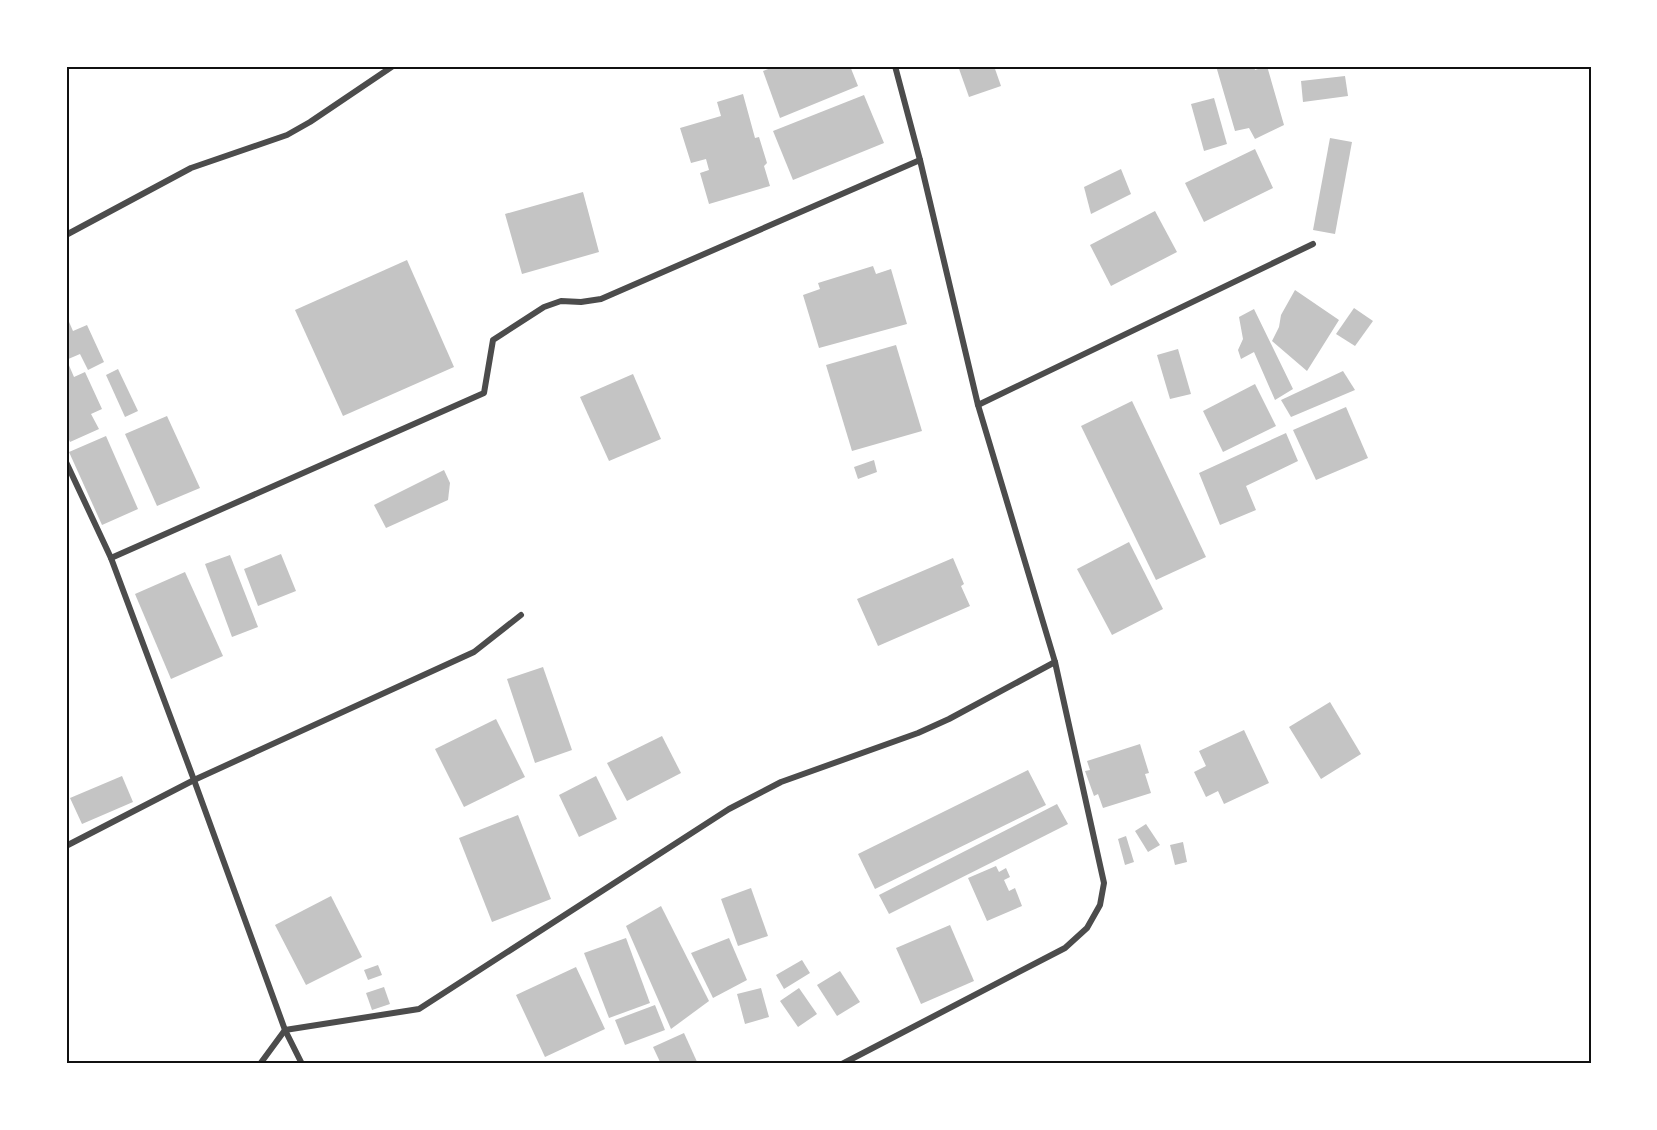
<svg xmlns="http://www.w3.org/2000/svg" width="1657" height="1130" viewBox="0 0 1657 1130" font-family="'Open Sans',sans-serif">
	<rect width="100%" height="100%" fill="#fff"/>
	<g fill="#c4c4c4">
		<polygon points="776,66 850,66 858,86 780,118 763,71"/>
		<polygon points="958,66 994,66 1001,86 969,97"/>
		<polygon points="1216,66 1254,66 1255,70 1267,66 1284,125 1255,139 1249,128 1235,131"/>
		<polygon points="1345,76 1348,96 1303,102 1301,81"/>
		<polygon points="743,94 755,138 759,137 767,163 764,166 770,186 709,204 700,173 709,170 706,159 691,163 680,128 721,116 717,102"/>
		<polygon points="864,95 884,143 793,180 773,131"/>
		<polygon points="1214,98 1227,144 1204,151 1191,104"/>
		<polygon points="1330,138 1352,142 1335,234 1313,230"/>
		<polygon points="1255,149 1273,188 1204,222 1185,183"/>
		<polygon points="1121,169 1131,194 1091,214 1084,187"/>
		<polygon points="583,192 599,252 522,274 505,214"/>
		<polygon points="1155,211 1177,252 1111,286 1090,245"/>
		<polygon points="407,260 454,367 343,416 295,310"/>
		<polygon points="873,266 876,274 891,269 907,324 819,348 803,295 820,289 818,283"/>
		<polygon points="1295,290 1339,320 1307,371 1272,341 1279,327 1281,315"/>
		<polygon points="1354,308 1373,321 1355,346 1336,334"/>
		<polygon points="1254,309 1293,389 1275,400 1254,352 1241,359 1238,350 1243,339 1239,317"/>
		<polygon points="66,315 73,331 87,325 104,362 88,370 80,354 66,360"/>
		<polygon points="896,345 922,431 852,451 826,365"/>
		<polygon points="1178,349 1191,394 1170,399 1157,355"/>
		<polygon points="68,363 74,377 85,372 102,409 91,414 99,429 70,442 66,433 66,364"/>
		<polygon points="118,369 138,411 125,417 106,375"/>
		<polygon points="1343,371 1355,390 1291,417 1281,400"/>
		<polygon points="633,374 661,439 609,461 580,397"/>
		<polygon points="1255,384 1276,426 1223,452 1203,411"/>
		<polygon points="1132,401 1206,557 1156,580 1081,426"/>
		<polygon points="1346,407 1368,458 1316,480 1293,430"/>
		<polygon points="167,416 200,488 157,506 125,434"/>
		<polygon points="1286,433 1298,461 1246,486 1256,510 1220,525 1199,473"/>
		<polygon points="106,436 138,509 102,525 69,452"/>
		<polygon points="874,460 877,472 858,479 854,467"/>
		<polygon points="444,470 450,483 448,500 386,528 374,505"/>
		<polygon points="1129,542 1163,609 1112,635 1077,569"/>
		<polygon points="281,554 296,591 258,606 244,569"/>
		<polygon points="230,555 258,627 232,637 205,564"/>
		<polygon points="953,558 964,584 961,586 970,606 878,646 857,599"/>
		<polygon points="185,572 223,656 171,679 135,594"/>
		<polygon points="543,667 572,750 535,763 507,679"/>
		<polygon points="1330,702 1361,754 1321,779 1289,727"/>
		<polygon points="496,719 525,777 464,807 435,749"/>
		<polygon points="1244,730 1269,783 1224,804 1218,791 1206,797 1194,772 1206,766 1199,751"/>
		<polygon points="662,736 681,773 627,801 607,763"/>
		<polygon points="1140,744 1149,773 1145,774 1151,793 1103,808 1098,794 1094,796 1085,771 1090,770 1087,761"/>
		<polygon points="1028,770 1046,805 875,889 858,854"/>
		<polygon points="122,776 133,802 82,824 70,798"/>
		<polygon points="596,776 617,819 579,837 559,795"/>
		<polygon points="1057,804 1068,824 889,914 879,895"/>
		<polygon points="518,815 551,899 492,922 459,838"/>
		<polygon points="1146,824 1160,845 1148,852 1135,831"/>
		<polygon points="1126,836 1134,862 1125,865 1118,839"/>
		<polygon points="1183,842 1187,862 1175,865 1170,845"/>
		<polygon points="996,866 999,872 1006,868 1010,877 1004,880 1009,891 1015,888 1022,906 987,921 968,878"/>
		<polygon points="751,888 768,936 738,946 721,899"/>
		<polygon points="331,896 362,957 306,985 275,925"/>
		<polygon points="661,906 709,1001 671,1029 626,926"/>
		<polygon points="950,925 974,981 921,1004 896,948"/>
		<polygon points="626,938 650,1003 609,1018 584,953"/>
		<polygon points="729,938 747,980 713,998 691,953"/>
		<polygon points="802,960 810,973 784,989 776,975"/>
		<polygon points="378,965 382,975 368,980 364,970"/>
		<polygon points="576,967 605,1029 545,1057 516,995"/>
		<polygon points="840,971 860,1002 837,1016 817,985"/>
		<polygon points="384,987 390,1004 372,1010 366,993"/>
		<polygon points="761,988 769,1017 745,1024 737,994"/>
		<polygon points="799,988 817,1014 798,1027 780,1001"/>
		<polygon points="655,1005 665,1030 625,1045 615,1020"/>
		<polygon points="684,1033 698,1064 661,1064 653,1047"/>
	</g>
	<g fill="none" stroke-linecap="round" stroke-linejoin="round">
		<g stroke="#4c4c4c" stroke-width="6">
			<polyline points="66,235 191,168 287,135 310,122 393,66"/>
			<polyline points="978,405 1313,244"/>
			<polyline points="66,462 111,558 194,780 285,1030 302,1064"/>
			<polyline points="111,558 484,393 493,340 544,307 561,301 581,302 601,299 920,160"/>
			<polyline points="66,846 194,780 474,652 521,615"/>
			<polyline points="260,1064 285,1030 419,1009 729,809 781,782 918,733 949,719 1055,662"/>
			<polyline points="842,1064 1065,948 1087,928 1100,905 1104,883 1055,662 978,405 920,160 895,66"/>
		</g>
	</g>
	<rect width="1657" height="1130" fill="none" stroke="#ffffff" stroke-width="135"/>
	<rect x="68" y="68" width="1522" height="994" fill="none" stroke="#111" stroke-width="2"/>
</svg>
